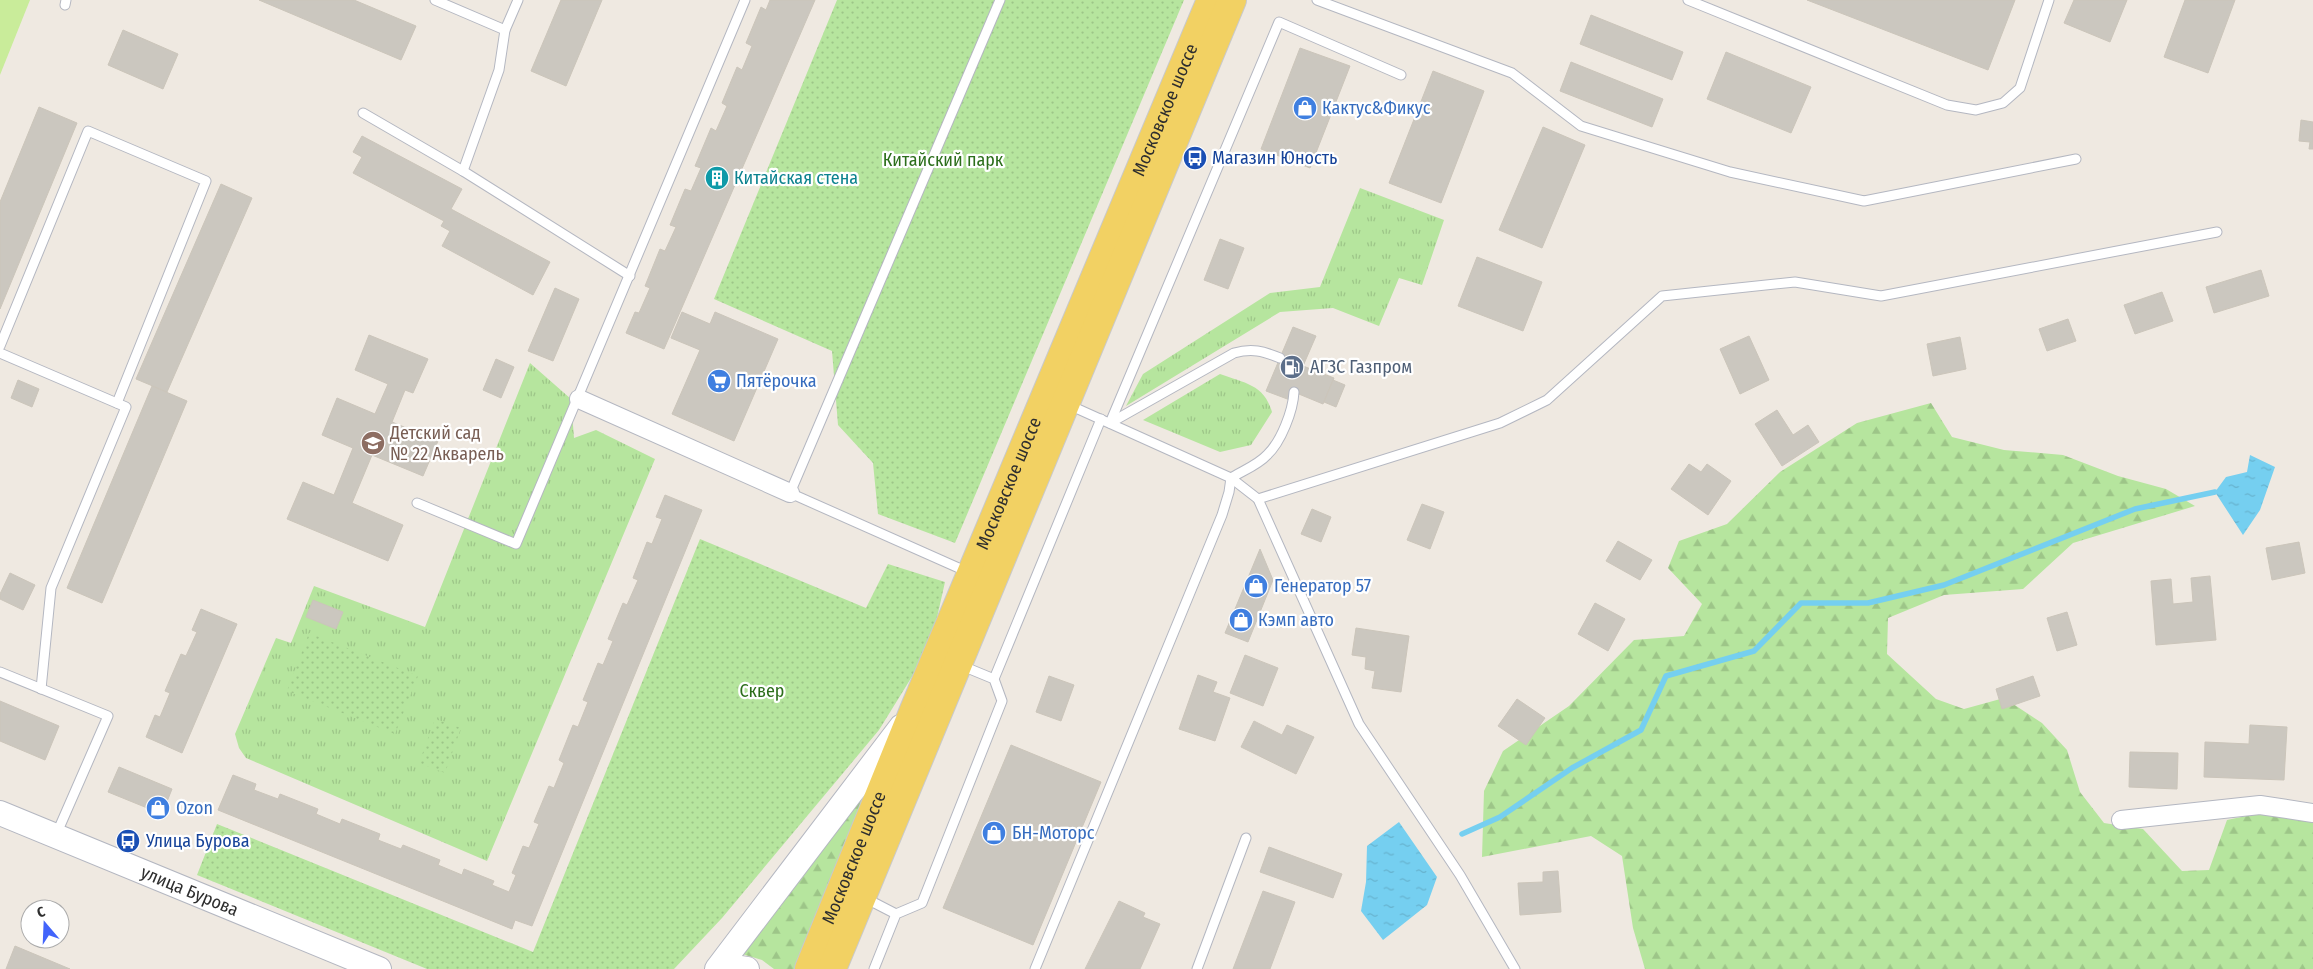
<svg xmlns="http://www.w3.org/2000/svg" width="2313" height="969" viewBox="0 0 2313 969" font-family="'Fira Sans Condensed',sans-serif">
	<defs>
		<pattern id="grass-tufts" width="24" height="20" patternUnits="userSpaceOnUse" patternTransform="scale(1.25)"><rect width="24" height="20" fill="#b6e59e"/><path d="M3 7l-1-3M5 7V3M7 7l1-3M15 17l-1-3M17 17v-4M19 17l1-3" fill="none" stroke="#9dc588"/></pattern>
		<pattern id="forest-firs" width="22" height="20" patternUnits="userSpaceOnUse" patternTransform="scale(1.25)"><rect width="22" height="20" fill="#b6e59e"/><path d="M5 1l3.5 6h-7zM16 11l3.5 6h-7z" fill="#9dc588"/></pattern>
		<pattern id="park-dots" width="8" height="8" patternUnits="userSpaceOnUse" patternTransform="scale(1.25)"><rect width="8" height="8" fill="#b6e59e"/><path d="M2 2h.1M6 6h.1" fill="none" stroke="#9dc588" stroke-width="1.8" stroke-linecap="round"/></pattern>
		<pattern id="water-ripples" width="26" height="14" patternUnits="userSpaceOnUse" patternTransform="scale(1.25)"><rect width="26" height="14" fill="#75cff0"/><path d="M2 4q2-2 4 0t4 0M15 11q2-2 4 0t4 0" fill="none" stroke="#66b2ce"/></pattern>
	</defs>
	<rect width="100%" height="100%" fill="#efe9e1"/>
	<g fill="url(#grass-tufts)">
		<polygon points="1360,188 1444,220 1422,285 1399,278 1379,326 1333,308 1280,312 1126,406 1143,374 1270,293 1320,287"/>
		<polygon points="530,363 571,399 574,438 596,430 655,459 487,861 246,758 239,748 235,734 276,638 291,643 314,586 425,627"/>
		<path d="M1220,374c24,9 44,10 52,38l-21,33 -31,7 -77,-32z"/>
	</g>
	<g fill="url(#forest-firs)">
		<polygon points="1931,403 1952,437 2004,450 2063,455 2118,476 2166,489 2195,506 2073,543 2023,589 1944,595 1888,618 1887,654 1936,699 1964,709 2004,698 2042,723 2067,750 2080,792 2104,823 2143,829 2182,871 2209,870 2227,820 2260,813 2313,820 2313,969 1645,969 1633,928 1622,856 1591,836 1482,857 1484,791 1503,751 1569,706 1634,640 1684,636 1702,604 1668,568 1679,541 1727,524 1780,472 1857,423"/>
		<polygon points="875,777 799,969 774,969 762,960 742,954"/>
	</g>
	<g fill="url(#park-dots)">
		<polygon points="837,0 1184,0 955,543 878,514 873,463 838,425 832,351 714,299"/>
		<polygon points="700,539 866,608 888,564 945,582 936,622 913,675 879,730 722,918 674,969 427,969 197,875 217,824 533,952"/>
		<polygon points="309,633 418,676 395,734 287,691"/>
		<polygon points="435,719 461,728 445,773 419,763"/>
	</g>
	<polygon fill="#c9ec9a" points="0,0 30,0 0,75"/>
	<g fill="url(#water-ripples)">
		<polygon points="2250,455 2275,467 2260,510 2243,535 2215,492 2226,477 2247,472"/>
		<polygon points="1399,822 1437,877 1427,905 1383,940 1361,911 1366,882 1367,846"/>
	</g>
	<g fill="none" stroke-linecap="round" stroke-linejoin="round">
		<polyline stroke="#75cff0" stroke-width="5.5" points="1462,834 1500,817 1572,768 1641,730 1666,676 1754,651 1801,603 1868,603 1944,585 2135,509 2215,492"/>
	</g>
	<g fill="#cbc7bf" stroke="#cbc5ba">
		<polygon points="259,0 354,0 416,26 401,60"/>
		<polygon points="561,0 602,0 566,86 531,71"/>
		<polygon points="770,0 815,0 664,349 626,333 635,312 639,313 650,288 645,286 660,249 665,251 676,227 670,225 685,189 691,191 701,168 695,166 711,128 716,131 727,106 722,103 737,67 742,70 752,46 746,43 761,7 766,10"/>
		<polygon points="1807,0 2015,0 1988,70"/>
		<polygon points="2074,0 2127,0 2110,42 2064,23"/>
		<polygon points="2185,0 2235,0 2208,73 2164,57"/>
		<polygon points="1591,15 1683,52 1672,80 1580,44"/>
		<polygon points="123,30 178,54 163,89 108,65"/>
		<polygon points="1300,48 1350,66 1310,168 1261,149"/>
		<polygon points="1726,52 1811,87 1791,133 1707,99"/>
		<polygon points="1571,62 1663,99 1652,127 1560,91"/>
		<polygon points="1433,71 1484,91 1441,203 1389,183"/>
		<polygon points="39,107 77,123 0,309 0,202"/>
		<polygon points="2301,120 2313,122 2313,149 2309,149 2310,142 2299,141"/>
		<polygon points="1543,127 1585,145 1542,248 1499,230"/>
		<polygon points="362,136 462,189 451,209 550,262 533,295 442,246 450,231 441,226 444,221 353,173 362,157 353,152"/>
		<polygon points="221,184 252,198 167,392 136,379"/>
		<polygon points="1220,239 1244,248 1228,289 1204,280"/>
		<polygon points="1477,257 1542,282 1523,331 1458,306"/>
		<polygon points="2261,270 2269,296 2214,313 2206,287"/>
		<polygon points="555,288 579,299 553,361 528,351"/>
		<polygon points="2162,292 2173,321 2135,334 2124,305"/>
		<polygon points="682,312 710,324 715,312 778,339 734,441 672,414 700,350 671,338"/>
		<polygon points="2068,319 2076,341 2047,351 2039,329"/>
		<polygon points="1293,327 1316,336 1303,366 1334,378 1323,404 1294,392 1290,400 1266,391"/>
		<polygon points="369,335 428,359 413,393 405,390 392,422 438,441 423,476 372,455 352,503 403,525 388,561 287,519 303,482 334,495 353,448 322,435 337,398 375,414 388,384 355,370"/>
		<polygon points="1749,336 1769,380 1740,394 1720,349"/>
		<polygon points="1960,337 1966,369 1933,376 1927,344"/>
		<polygon points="496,359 514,367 501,398 483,390"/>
		<polygon points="18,380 39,389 32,407 11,398"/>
		<polygon points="1333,380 1345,385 1336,407 1324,402"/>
		<polygon points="152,386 187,401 102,603 67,588"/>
		<polygon points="1777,410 1793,435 1808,425 1819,442 1782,466 1755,424"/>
		<polygon points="1689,464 1701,472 1707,464 1731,481 1708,515 1671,489"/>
		<polygon points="665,495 702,510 532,926 515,920 512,929 218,810 233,775 256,784 254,790 278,799 280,794 318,809 316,814 340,824 342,819 380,834 378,840 401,849 403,845 440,860 438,865 462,875 464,869 494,881 492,885 509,892 516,875 512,873 523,846 529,848 539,824 534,822 549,786 554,788 564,763 559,760 573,725 578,727 588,702 583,700 598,663 603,665 613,641 608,639 623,603 627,605 638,580 633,578 647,542 652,544 662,519 656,517"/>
		<polygon points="1422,504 1444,512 1430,549 1407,540"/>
		<polygon points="1312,509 1331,517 1321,542 1301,534"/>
		<polygon points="1618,541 1652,560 1640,580 1606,561"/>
		<polygon points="2299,542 2305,573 2272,580 2266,548"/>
		<polygon points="1260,549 1273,580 1248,642 1225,633"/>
		<polygon points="10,573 35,585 23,610 0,599 0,594"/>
		<polygon points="2210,576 2216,640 2156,645 2151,581 2171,579 2173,604 2193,602 2191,578"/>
		<polygon points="313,600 343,612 336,629 306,617"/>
		<polygon points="1595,603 1625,619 1608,651 1578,634"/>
		<polygon points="201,609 237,624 182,753 146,737 155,715 160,717 170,693 165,691 181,654 186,656 197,632 192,630"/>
		<polygon points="2067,612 2077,645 2057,651 2047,618"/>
		<polygon points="1356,628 1409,636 1401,692 1372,688 1375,671 1365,669 1366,657 1352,655"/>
		<polygon points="1245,655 1278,668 1263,706 1230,693"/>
		<polygon points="1198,675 1217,682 1213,692 1230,698 1215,741 1179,729"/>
		<polygon points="1049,676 1074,685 1061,721 1036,712"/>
		<polygon points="2033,676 2040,696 2002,709 1996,689"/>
		<polygon points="1517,699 1545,718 1526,745 1498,726"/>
		<polygon points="0,701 59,726 45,760 0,741"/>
		<polygon points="1254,721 1282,735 1287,725 1314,737 1296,774 1241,747"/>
		<polygon points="2250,725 2287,727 2284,780 2204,777 2205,742 2249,744"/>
		<polygon points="1011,745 1101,782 1033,945 943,908"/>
		<polygon points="2130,752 2178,753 2177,789 2129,787"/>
		<polygon points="119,767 172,789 162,814 108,792"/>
		<polygon points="1269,847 1342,874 1333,898 1260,872"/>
		<polygon points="1558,871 1561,912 1520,915 1518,883 1543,882 1543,872"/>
		<polygon points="1263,891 1295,902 1270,969 1233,969"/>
		<polygon points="1119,901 1145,913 1143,917 1160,924 1140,969 1085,969"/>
		<polygon points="15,946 70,969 6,969"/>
	</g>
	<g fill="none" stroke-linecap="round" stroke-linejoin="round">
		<g stroke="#b4b7c1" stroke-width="11">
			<g id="lane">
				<polyline points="435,0 505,30 499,70 463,171"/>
				<polyline points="1317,0 1512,73 1581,126 1730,172 1864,201 2076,159"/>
				<polyline points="1688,0 1947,105 1976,110 2003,103 2020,88 2049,0"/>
				<polyline points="65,5 66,0"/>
				<polyline points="505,30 518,0"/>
				<polyline points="363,113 463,171 630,276"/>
				<polyline points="0,346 88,131 206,181 117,403"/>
				<polyline points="0,353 126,407 51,588 41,689"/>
				<path d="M1294,392c-1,19 -13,50 -27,63 -9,10 -25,16 -36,23l27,21 101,225 101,151 55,94"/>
				<polyline points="1110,423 1279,22 1401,75"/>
				<path d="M1110,423l124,-70c18,-5 29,-2 46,5"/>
				<polyline points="1258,499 1500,423 1547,400 1662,296 1795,282 1881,296 2217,232"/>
				<polyline points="417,503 516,544 745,0"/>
				<polyline points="970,573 790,493 1000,0"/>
				<polyline points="0,672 108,716 56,835"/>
				<polyline points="994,679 1101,419"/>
				<polyline points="865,898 896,914"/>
				<polyline points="874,969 896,914 922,903 1002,701 994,679 960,665"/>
				<polyline points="1035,969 1222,515 1229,492 1231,478 1069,405"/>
				<polyline points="1197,969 1246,838"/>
			</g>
		</g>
		<g stroke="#b4b7c1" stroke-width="20">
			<g id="street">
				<polyline points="579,399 790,493"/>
				<polyline points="2121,820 2260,805 2313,813"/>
			</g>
		</g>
		<g stroke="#b4b7c1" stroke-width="26">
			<g id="secondary">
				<path id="s1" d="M0,813l379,156"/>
				<polyline points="717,969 901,727"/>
				<polyline points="725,969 733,967 747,969"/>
			</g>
		</g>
		<g stroke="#c9c9c9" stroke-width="30">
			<g id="primary">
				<path id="s2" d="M809,969l105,-259 297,-710"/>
				<path d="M832,969c132,-324 267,-646 400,-969"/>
			</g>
		</g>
		<use href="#lane" stroke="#fff" stroke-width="9"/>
		<use href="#street" stroke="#fff" stroke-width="18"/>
		<use href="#secondary" stroke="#fff" stroke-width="24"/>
		<use href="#primary" stroke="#f2d163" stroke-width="28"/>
	</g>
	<defs>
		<g id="shop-disc" transform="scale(1.25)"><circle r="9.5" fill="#3f7fe0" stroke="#fff"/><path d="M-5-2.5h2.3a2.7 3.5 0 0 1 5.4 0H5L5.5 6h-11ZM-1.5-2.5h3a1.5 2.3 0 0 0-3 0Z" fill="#fff"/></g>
		<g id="bus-disc" transform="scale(1.25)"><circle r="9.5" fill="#1a4fb4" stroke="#fff"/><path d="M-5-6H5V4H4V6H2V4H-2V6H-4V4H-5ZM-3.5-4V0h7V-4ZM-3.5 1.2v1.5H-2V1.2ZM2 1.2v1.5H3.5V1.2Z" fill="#fff"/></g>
		<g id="building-disc" transform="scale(1.25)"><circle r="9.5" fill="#0f9aa8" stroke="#fff"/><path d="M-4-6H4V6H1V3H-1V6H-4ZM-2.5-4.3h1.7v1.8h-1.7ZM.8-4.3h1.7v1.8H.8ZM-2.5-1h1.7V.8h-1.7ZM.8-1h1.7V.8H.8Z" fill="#fff"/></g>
		<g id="fuel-disc" transform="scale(1.25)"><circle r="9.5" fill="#5c6f8a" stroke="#fff"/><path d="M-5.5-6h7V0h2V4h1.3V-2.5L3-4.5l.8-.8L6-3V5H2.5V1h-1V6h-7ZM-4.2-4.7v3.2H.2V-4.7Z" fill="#fff"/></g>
		<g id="supermarket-disc" transform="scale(1.25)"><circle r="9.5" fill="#3f7fe0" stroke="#fff"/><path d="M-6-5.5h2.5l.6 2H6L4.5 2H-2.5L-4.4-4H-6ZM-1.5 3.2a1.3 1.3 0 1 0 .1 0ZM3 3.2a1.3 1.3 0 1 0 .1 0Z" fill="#fff"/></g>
		<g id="school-disc" transform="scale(1.25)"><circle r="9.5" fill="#8d6e63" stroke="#fff"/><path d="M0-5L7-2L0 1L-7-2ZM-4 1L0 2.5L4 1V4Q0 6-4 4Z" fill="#fff"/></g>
	</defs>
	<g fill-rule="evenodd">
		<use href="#shop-disc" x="1305" y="108"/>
		<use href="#bus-disc" x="1195" y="158"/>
		<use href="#building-disc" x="717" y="178"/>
		<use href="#fuel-disc" x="1292" y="367"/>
		<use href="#supermarket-disc" x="719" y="381"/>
		<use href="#school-disc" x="373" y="443"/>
		<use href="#shop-disc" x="1256" y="586"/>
		<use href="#shop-disc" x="1241" y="620"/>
		<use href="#shop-disc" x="158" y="808"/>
		<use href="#shop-disc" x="994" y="833"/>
		<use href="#bus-disc" x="128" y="841"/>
	</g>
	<g text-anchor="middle" stroke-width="4.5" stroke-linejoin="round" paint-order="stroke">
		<g font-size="18" fill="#366cbe" stroke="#fff" text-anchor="start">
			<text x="1322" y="114">Кактус&amp;Фикус</text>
			<text x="736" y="387">Пятёрочка</text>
			<text x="1274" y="592">Генератор 57</text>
			<text x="1258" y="626">Кэмп авто</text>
			<text x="176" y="814">Ozon</text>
			<text x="1012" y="839">БН-Моторс</text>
		</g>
		<g font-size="18" fill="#2e2e2e" stroke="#fff">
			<text dy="6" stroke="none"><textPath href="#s2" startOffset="930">Московское шоссе</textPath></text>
			<text dy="6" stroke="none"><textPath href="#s2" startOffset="525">Московское шоссе</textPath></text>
			<text dy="6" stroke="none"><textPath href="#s2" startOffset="120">Московское шоссе</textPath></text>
			<text dy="6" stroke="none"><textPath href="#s1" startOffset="205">улица Бурова</textPath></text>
		</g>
		<g font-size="18" fill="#164399" stroke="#fff" text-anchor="start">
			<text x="1212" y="164">Магазин Юность</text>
			<text x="146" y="847">Улица Бурова</text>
		</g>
		<g font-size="18" fill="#2c6e1b" stroke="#fff">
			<text x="943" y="166">Китайский парк</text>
			<text x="762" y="697">Сквер</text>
		</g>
		<g font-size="18" fill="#0d838f" stroke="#fff" text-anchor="start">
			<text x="734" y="184">Китайская стена</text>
		</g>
		<g font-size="18" fill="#4e5e75" stroke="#fff" text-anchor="start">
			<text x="1310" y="373">АГЗС Газпром</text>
		</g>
		<g font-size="18" fill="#785e54" stroke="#fff" text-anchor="start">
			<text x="390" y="439">Детский сад<tspan x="390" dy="21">№ 22 Акварель</tspan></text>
		</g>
	</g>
	<g transform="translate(45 924) rotate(341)"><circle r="24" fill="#ffffff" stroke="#ababab"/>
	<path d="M0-4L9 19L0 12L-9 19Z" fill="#4264fb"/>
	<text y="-8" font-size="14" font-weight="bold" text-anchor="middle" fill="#2e2e2e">С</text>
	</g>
</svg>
